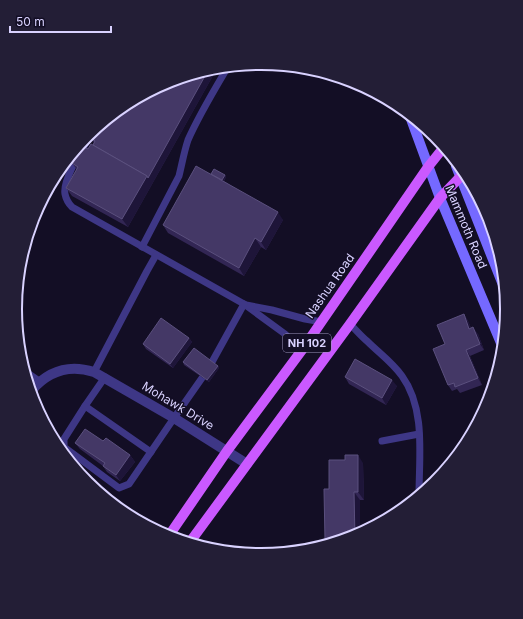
<svg xmlns="http://www.w3.org/2000/svg" width="523" height="619" viewBox="0 0 523 619" font-family="Inter,sans-serif">
	<rect width="100%" height="100%" fill="#130e25"/>
	<g fill="none" stroke-linecap="round" stroke-linejoin="round">
		<g stroke="#3e3786" stroke-width="7">
			<path d="M93,131c-8,14 -31,48 -28,63 1,5 4,10 7,13l172,97 41,30 17,16"/>
			<path d="M142,247l37,-71c3,-12 5,-24 9,-36 10,-23 25,-48 38,-70"/>
			<polyline points="246,305 272,310 305,319 322,322"/>
			<path d="M350,324c6,6 11,12 17,17 12,12 25,21 35,35 24,33 17,81 17,119"/>
			<polyline points="212,362 244,304"/>
			<polyline points="94,372 147,271 156,255"/>
			<polyline points="105,377 85,406 64,439 64,447 119,488 129,484 174,418 202,378"/>
			<polyline points="85,406 151,452"/>
			<polyline points="382,441 419,434"/>
		</g>
		<g stroke="#3e3786" stroke-width="10">
			<polyline points="28,375 38,382"/>
			<path d="M31,391c17,-20 38,-27 63,-19l80,46 73,46"/>
		</g>
		<g stroke="#7569ff" stroke-width="10">
			<polyline points="411,119 440,198 501,343"/>
			<polyline points="456,166 503,285"/>
		</g>
		<g stroke="#ca59ff" stroke-width="10">
			<polyline points="168,537 227,451 302,350 428,167 444,147"/>
			<polyline points="190,542 350,324 440,198 462,175"/>
		</g>
	</g>
	<g fill="#322654">
		<polygon points="215,72 128,227 72,196 66,188 77,170 72,163 93,145 94,143 91,138 167,82"/>
		<polygon points="211,174 225,175 226,177 224,181 283,220 266,250 261,247 244,276 168,233 163,225"/>
		<polygon points="464,314 468,321 471,328 478,334 484,350 470,356 482,385 460,393 457,389 452,391 448,385 445,344"/>
		<polygon points="189,338 192,342 173,368 146,349 143,344"/>
		<polygon points="183,362 218,366 219,368 209,382 184,365"/>
		<polygon points="345,377 397,386 386,405 349,384"/>
		<polygon points="103,441 130,455 135,462 120,481 107,472 103,466 80,449 75,443"/>
		<polygon points="363,463 364,500 360,500 356,537 327,543 325,540 329,489"/>
	</g>
	<g fill="#1e1539">
		<polygon points="215,72 128,227 122,219 147,176 205,76 204,74"/>
		<polygon points="225,175 226,177 221,185 220,183"/>
		<polygon points="278,212 283,220 266,250 261,242"/>
		<polygon points="255,238 261,247 244,276 239,268"/>
		<polygon points="464,314 468,321 474,335 469,329"/>
		<polygon points="473,327 478,334 484,350 480,344"/>
		<polygon points="189,338 192,342 173,368 170,364"/>
		<polygon points="466,350 470,356 482,385 478,378"/>
		<polygon points="218,366 219,368 209,382 207,380"/>
		<polygon points="392,380 397,386 386,405 382,398"/>
		<polygon points="130,455 135,462 120,481 116,475"/>
		<polygon points="358,455 363,463 364,500 358,492"/>
		<polygon points="354,492 360,500 360,534 355,538"/>
	</g>
	<g fill="#443866" stroke="#5b507e">
		<polygon points="202,75 205,76 148,178 147,176 93,145 95,141 91,138 96,129 167,82"/>
		<polygon points="91,144 147,176 122,219 66,188 78,167 72,163 82,146 88,149"/>
		<polygon points="196,166 278,212 261,242 255,238 239,268 163,225"/>
		<polygon points="214,169 225,175 222,180 211,174"/>
		<polygon points="464,314 469,329 473,327 480,344 466,350 478,378 455,387 454,383 448,385 433,349 445,344 437,325"/>
		<polygon points="161,318 189,338 170,364 143,344"/>
		<polygon points="194,348 218,366 207,380 183,362"/>
		<polygon points="355,359 392,380 382,398 345,377"/>
		<polygon points="85,429 103,441 106,438 130,455 116,475 103,466 105,463 75,443"/>
		<polygon points="345,455 358,455 358,492 354,492 355,538 341,540 325,540 324,489 329,489 329,460 345,460"/>
	</g>
	<g text-anchor="middle" stroke-width="3" stroke-linejoin="round" paint-order="stroke">
		<rect fill="#130e25" stroke="#9e97be" stroke-width="1" x="283" y="334" width="48" height="18" rx="3"/>
		<g font-size="11" font-weight="bold" fill="#d9d2ff">
			<text x="307" y="347">NH 102</text>
		</g>
		<g font-size="12" fill="#d9d2ff" stroke="#130e25">
			<text transform="translate(466 227) rotate(67)" y="4">Mammoth Road</text>
			<text transform="translate(330 286) rotate(-55)" y="4">Nashua Road</text>
			<text transform="translate(178 406) rotate(31)" y="4">Mohawk Drive</text>
		</g>
	</g>
	<path d="M0 0H523V619H0ZM22 309a239 239 0 1 1 478 0a239 239 0 1 1-478 0Z" fill="#231e36" fill-rule="evenodd"/>
	<path fill="none" stroke="#d9d2ff" stroke-width="2" d="M22 309a239 239 0 1 1 478 0a239 239 0 1 1-478 0Z"/>
	<path d="M10 26v6h101v-6" fill="none" stroke="#d9d2ff" stroke-width="2"/>
	<text x="16" y="26" font-size="12" fill="#d9d2ff" stroke="#130e25" stroke-width="3" paint-order="stroke">50 m</text>
</svg>
